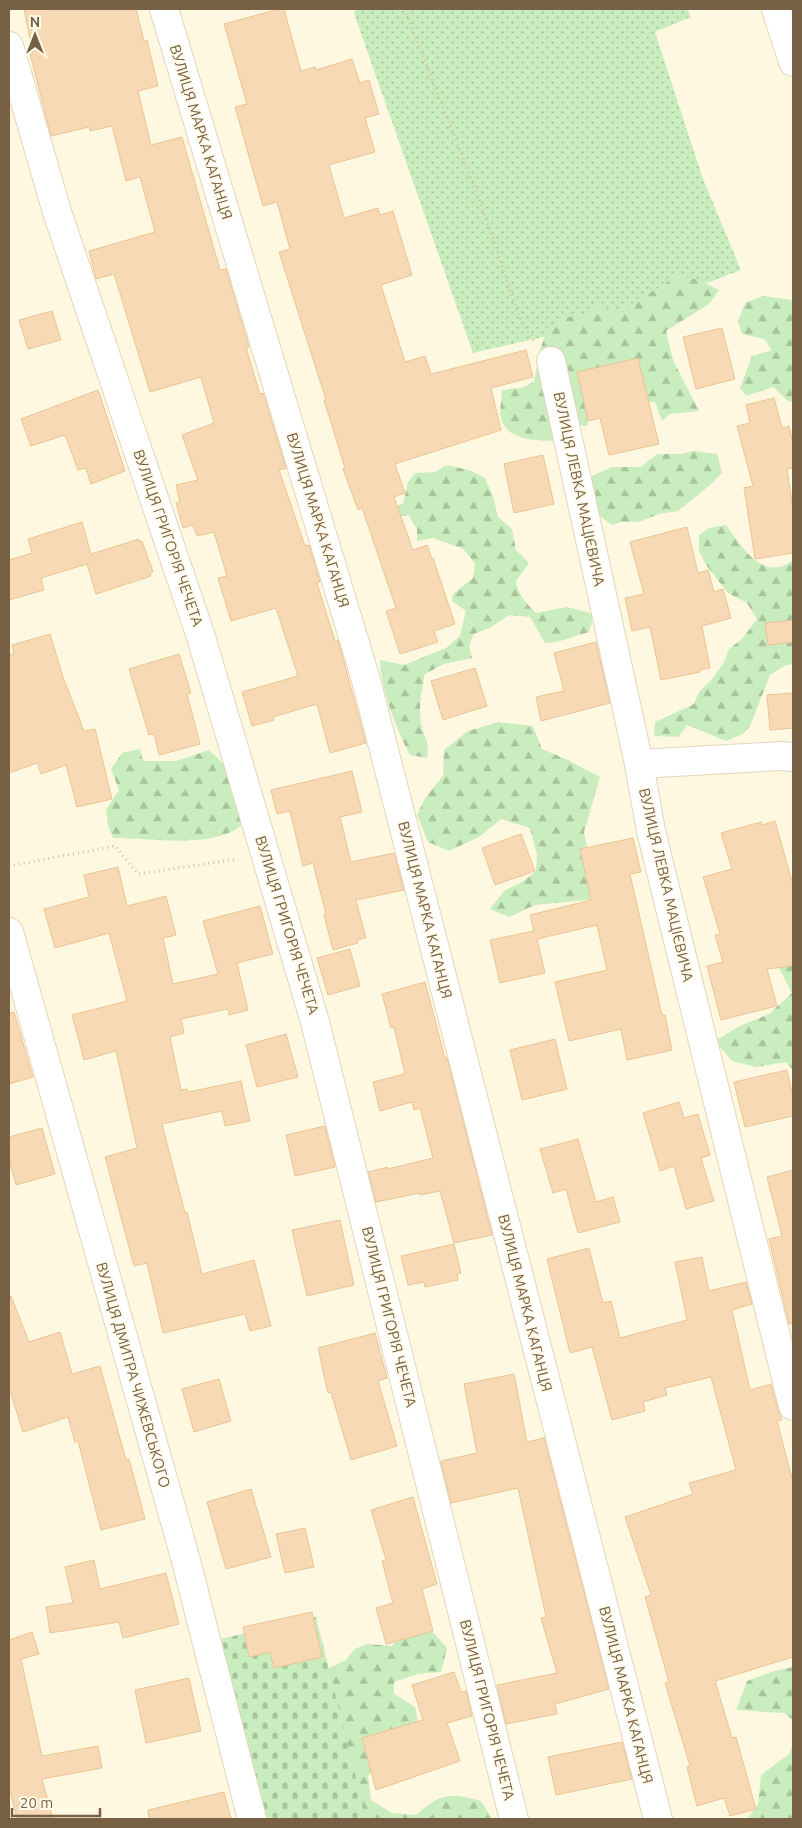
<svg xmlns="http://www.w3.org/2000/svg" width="802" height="1828" viewBox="0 0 802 1828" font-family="Ubuntu,sans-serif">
	<defs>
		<pattern id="green-dots" width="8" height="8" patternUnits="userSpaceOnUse" patternTransform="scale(1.25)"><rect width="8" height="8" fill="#c9edbe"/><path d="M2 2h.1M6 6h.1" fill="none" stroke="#a8c39c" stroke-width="1.8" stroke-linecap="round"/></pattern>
		<pattern id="forest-firs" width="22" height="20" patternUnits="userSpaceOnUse" patternTransform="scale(1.25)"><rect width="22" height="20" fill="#c9edbe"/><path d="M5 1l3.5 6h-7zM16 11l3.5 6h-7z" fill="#a8c39c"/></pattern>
		<pattern id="cemetery-stones" width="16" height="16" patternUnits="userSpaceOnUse" patternTransform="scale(1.25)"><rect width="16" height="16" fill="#c9edbe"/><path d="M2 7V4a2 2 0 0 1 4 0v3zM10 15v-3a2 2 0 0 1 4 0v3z" fill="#a8c39c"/></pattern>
	</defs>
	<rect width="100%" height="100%" fill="#fff8e1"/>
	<polygon fill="url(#green-dots)" points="360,9 687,9 691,17 655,32 703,179 741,270 599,324 473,353 356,19 354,11"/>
	<g fill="url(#forest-firs)">
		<path d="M676,274l22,6 21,10 -10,14 -43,27 7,29 26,51 -30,3 -7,7 -7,-19 -23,-1 -42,10 -3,15 -14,-1 -17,16c-18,-1 -49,1 -55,-23 -2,-8 1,-20 1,-28l19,-2 13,-6 5,-29 9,-26 17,-10 16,-1 14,-9 27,5 16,-13 26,-14z"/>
		<polygon points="763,296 793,300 793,401 789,402 773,387 746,396 740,388 752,356 772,350 764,339 742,334 738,321 745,303"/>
		<polygon points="694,451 717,454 722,473 710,485 678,511 659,514 639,522 621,522 612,525 597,514 590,486 592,476 612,467 641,467 657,454 681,454"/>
		<path d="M446,465l23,5 16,8 8,18 5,21 14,12 4,21 13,13 -13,18c2,14 11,23 20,32l31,-6 27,7 -5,18 -32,10 -12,1 -15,-26 -21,-2 -19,13 -16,6 -5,12 3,12 -28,6 -19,10c-3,15 -7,33 -4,49 3,17 9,16 6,35l-17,-3c-14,-27 -29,-65 -30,-95l24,5 42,-17 14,-12 6,-25 -14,-10 1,-7 20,-16 2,-15 -12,-14 -30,-11 -16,3v-12l-9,-14 -19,4 4,-13 10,-2 5,-22 7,-9 20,-1z"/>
		<path d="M726,525c16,22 37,58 67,35v104l-7,1 -16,10 -20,51 -7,8 -17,7 -39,-16 -9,12 -24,-1 1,-14 39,-18 5,-12 15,-15 10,-15 5,-13 13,-10 15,-20 -10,-16 -19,-10 -22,-28 -7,-14v-16l10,-7z"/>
		<polygon points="498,722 533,726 542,749 568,760 600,777 584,832 587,847 620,872 607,898 535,905 509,917 490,909 504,891 525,880 536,871 537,855 530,828 501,819 479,837 449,851 428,842 417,815 425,798 443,776 444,750 468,731"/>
		<path d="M140,749l3,12h33l33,-11 21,20 19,47c-6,5 -11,13 -18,15 -35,15 -81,6 -118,6l-5,-12 -2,-16 13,-20 -8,-21 11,-16z"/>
		<polygon points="793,960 793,1070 786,1062 756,1067 732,1061 715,1041 738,1027 769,1014 792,993 776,962"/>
		<path d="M405,1626l25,3 17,19 -6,24 -24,2 -23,8v12l21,13 5,24 -37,26 -15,19 3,24 21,13 24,2c25,-22 33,-22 65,-14l11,18h-220l40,-143 34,-16 9,-11 12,-5 25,2z"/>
		<polygon points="793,1667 793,1720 784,1713 736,1710 747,1681 774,1671"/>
		<polygon points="793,1744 793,1819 747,1819 758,1804 761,1775 789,1754"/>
	</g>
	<polygon fill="url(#cemetery-stones)" points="316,1617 366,1819 260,1819 220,1639"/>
	<g fill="#f7dab5" stroke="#ebc494">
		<polygon points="24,9 136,9 144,41 147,40 158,86 138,91 151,145 182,137 220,270 226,269 249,347 246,348 260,394 263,393 286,468 279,470 305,546 309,545 320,582 317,583 335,641 338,640 366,743 330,753 317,704 273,717 274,720 252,726 242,692 298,676 276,608 231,621 218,578 227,576 214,532 197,536 193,525 183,528 176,503 180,502 176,485 198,480 182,435 214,423 201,377 150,392 114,274 96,279 89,251 155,232 140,177 126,181 112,126 90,131 89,127 51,136 30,54 33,54"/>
		<polygon points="279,9 284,9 301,71 315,67 316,70 352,59 360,83 369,80 379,114 365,118 375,152 329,165 344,218 378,208 380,215 393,211 412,275 381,285 405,362 425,356 431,374 526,350 533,377 491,388 501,430 395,464 405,493 394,497 413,550 427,545 432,559 433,558 455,624 434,631 438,642 400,654 386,611 396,608 362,508 358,510 343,469 345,468 324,400 326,400 279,252 290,249 277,202 263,206 235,107 247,104 224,24"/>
		<polygon points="52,311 61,340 28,349 19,320"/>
		<polygon points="722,328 735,379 696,389 683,337"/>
		<polygon points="638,358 659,444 609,455 600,418 588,421 577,372"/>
		<polygon points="98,390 125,471 91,484 86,468 78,470 65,435 31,446 21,419"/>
		<polygon points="774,398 782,428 789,426 793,443 793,468 787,469 793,509 793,553 755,559 744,488 753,486 737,426 750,423 746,405"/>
		<polygon points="543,455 554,504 514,513 504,464"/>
		<polygon points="82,522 91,554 139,539 140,542 142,541 153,572 150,573 151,576 96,594 87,564 41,578 44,590 9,600 9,560 32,553 28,539"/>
		<polygon points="687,527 698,573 708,570 714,592 723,589 731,618 702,626 710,668 699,670 700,672 661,680 650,627 632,631 625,598 644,594 630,542"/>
		<polygon points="793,620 793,642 768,645 765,623"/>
		<polygon points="50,634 63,677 84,731 95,729 112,799 77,807 66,765 41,774 37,763 9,773 9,655 14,653 12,645"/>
		<polygon points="596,642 610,703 541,721 536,697 564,691 554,653"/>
		<polygon points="179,654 191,693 187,694 200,744 159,755 154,734 149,735 129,669"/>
		<polygon points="475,668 487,706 443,720 431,681"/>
		<polygon points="793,693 793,728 770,730 767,695"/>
		<polygon points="352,771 362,812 340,817 351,862 394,853 404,890 356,900 366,938 357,940 358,943 333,950 324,915 326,914 313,863 303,866 290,811 277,814 271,790"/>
		<polygon points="775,821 793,885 793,966 767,969 777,1006 721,1020 707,966 723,962 715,935 720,934 703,877 732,869 721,833 761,822 762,825"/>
		<polygon points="521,834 535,871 495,885 482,848"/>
		<polygon points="633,838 641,872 630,874 662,1015 665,1015 672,1050 627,1060 621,1029 569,1041 555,982 607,970 597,925 537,939 545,973 500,983 490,940 534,931 530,915 591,900 580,849"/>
		<polygon points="118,867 127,906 166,896 176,935 163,938 173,984 218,974 203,921 260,906 273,954 237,963 248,1010 229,1015 228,1009 181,1019 184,1033 170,1037 181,1090 187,1089 188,1092 241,1081 250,1121 225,1126 222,1111 162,1124 185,1213 187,1212 202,1274 254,1260 271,1326 250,1331 245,1314 163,1333 147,1263 134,1266 105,1157 137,1148 116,1051 84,1060 72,1015 127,1001 109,933 55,948 44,909 89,897 84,875"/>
		<polygon points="350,949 360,986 328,995 317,958"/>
		<polygon points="425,982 445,1058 447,1058 492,1235 454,1243 440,1191 420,1195 420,1193 376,1202 368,1172 388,1167 388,1169 433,1158 420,1108 414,1110 412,1102 380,1111 373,1082 405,1074 394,1027 391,1028 382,994"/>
		<polygon points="14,1012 33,1077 9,1084 9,1013"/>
		<polygon points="286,1034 298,1077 257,1087 246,1045"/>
		<polygon points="555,1039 567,1089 522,1100 510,1050"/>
		<polygon points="787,1070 793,1097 793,1116 745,1127 734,1082"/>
		<polygon points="679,1102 684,1118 698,1114 710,1155 701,1158 714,1201 686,1209 674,1166 660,1171 643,1113"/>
		<polygon points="325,1126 335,1167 295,1176 286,1135"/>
		<polygon points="42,1128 55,1174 16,1185 9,1160 9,1137"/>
		<polygon points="578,1139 596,1202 613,1197 620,1222 578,1233 566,1189 553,1193 540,1149"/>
		<polygon points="793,1170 793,1324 789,1324 769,1239 782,1236 767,1177"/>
		<polygon points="340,1220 354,1285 307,1296 292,1230"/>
		<polygon points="454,1244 461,1273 457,1274 458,1280 425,1287 424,1282 408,1285 401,1256"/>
		<polygon points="589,1248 603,1303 611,1301 620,1338 687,1320 675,1262 702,1257 709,1291 746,1282 752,1304 732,1310 750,1390 771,1384 778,1410 782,1420 777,1421 793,1482 793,1657 715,1681 732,1738 736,1737 756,1809 730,1816 724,1798 697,1806 687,1767 690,1766 665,1683 669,1682 645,1597 651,1595 625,1517 693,1494 689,1483 736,1470 711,1377 665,1388 667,1395 643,1402 645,1411 612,1420 592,1347 570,1353 547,1259"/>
		<polygon points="9,1296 11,1296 29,1342 60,1332 72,1374 100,1366 126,1460 129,1459 145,1519 101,1530 78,1441 75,1442 68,1417 23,1432 9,1388"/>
		<polygon points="375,1333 387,1378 378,1381 397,1446 351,1460 331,1392 328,1393 318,1348"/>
		<polygon points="514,1374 527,1442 544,1438 609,1689 555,1704 557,1714 506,1724 497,1685 557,1673 541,1618 546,1617 518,1488 451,1503 441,1461 477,1453 464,1384"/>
		<polygon points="219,1379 231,1421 194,1432 182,1389"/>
		<polygon points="251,1489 271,1557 226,1569 207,1502"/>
		<polygon points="413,1497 437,1584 422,1589 433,1631 386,1644 376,1608 393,1603 382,1561 386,1560 371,1510"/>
		<polygon points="305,1528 314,1567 285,1573 276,1534"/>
		<polygon points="94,1560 100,1589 166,1573 179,1624 123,1638 119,1622 50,1633 46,1607 73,1603 65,1567"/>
		<polygon points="312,1612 322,1657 274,1668 270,1652 249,1657 243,1627"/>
		<polygon points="32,1632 39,1654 21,1659 42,1756 98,1746 102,1768 42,1779 53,1819 17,1819 9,1786 9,1640"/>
		<polygon points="454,1672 461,1692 466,1691 472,1716 447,1723 460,1761 376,1790 362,1738 423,1720 412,1685"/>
		<polygon points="189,1678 201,1731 146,1743 135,1690"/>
		<polygon points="622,1742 632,1779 556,1795 548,1757"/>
		<polygon points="224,1792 231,1819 149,1819 148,1810"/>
	</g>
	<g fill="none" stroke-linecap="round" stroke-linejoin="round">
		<g stroke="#e4d5bb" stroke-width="30">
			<g id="minor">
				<polyline points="164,9 366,680 658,1819"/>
				<polyline points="776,9 793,62"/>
				<polyline points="9,46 57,212 201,637 315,1022 514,1819"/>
				<polyline points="551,361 639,764 651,831 793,1406"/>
				<polyline points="639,764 781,756 793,757"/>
				<polyline points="9,932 185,1557 252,1819"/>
			</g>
		</g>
		<g stroke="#dcbe98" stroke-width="3" stroke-dasharray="1 4" stroke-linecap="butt">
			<path d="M405,9c28,76 60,150 87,226 11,30 23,83 42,106"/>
			<polyline points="9,866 115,846 138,874 238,859"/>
		</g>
		<use href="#minor" stroke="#fff" stroke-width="28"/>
	</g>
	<g text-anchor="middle" stroke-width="4" stroke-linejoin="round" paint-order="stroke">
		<g font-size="15" fill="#786045" stroke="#fffae9">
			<text transform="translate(201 132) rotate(73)" y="5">ВУЛИЦЯ МАРКА КАГАНЦЯ</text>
			<text transform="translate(579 489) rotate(78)" y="5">ВУЛИЦЯ ЛЕВКА МАЦІЄВИЧА</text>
			<text transform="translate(318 520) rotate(73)" y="5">ВУЛИЦЯ МАРКА КАГАНЦЯ</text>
			<text transform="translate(168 538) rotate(71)" y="5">ВУЛИЦЯ ГРИГОРІЯ ЧЕЧЕТА</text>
			<text transform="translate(666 885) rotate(77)" y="5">ВУЛИЦЯ ЛЕВКА МАЦІЄВИЧА</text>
			<text transform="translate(425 910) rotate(76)" y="5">ВУЛИЦЯ МАРКА КАГАНЦЯ</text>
			<text transform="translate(287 925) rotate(73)" y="5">ВУЛИЦЯ ГРИГОРІЯ ЧЕЧЕТА</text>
			<text transform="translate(525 1303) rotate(76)" y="5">ВУЛИЦЯ МАРКА КАГАНЦЯ</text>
			<text transform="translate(389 1317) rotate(76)" y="5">ВУЛИЦЯ ГРИГОРІЯ ЧЕЧЕТА</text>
			<text transform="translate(133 1375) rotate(74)" y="5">ВУЛИЦЯ ДМИТРА ЧИЖЕВСЬКОГО</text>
			<text transform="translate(626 1695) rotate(76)" y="5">ВУЛИЦЯ МАРКА КАГАНЦЯ</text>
			<text transform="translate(487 1710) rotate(76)" y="5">ВУЛИЦЯ ГРИГОРІЯ ЧЕЧЕТА</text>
		</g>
	</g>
	<rect width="802" height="1828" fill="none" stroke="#786045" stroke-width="20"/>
	<g transform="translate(35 35)" stroke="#fffae9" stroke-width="4" paint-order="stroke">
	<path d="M0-4L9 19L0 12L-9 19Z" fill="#786045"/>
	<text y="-8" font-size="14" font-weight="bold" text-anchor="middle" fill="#786045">N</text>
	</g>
	<path d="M12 1808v8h88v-8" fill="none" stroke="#786045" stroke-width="2.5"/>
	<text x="20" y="1808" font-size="15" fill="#786045" stroke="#fffae9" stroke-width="4" paint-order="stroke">20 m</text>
</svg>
